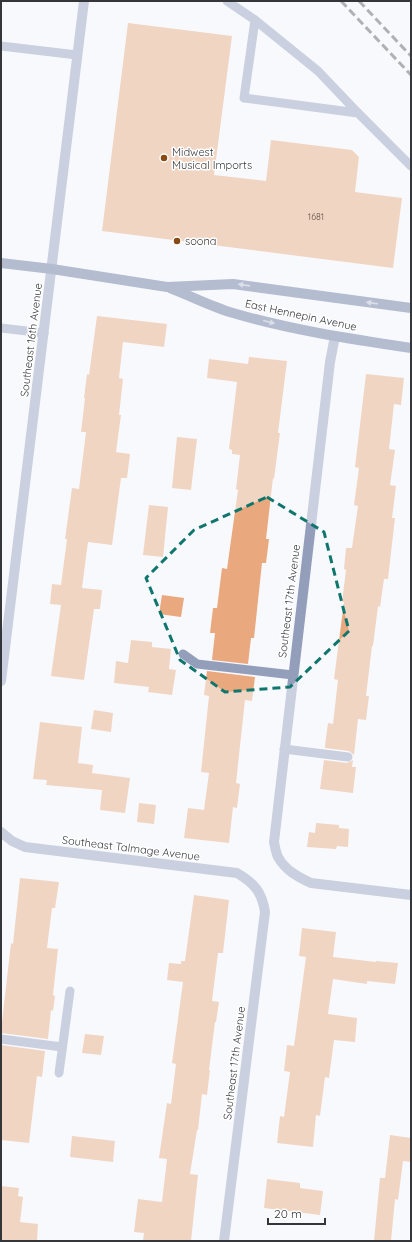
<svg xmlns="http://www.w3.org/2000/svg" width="412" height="1242" viewBox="0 0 412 1242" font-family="Quicksand,sans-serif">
	<rect width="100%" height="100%" fill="#f8f9fd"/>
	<g fill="#e9a87d">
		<polygon points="128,23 232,36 214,175 266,181 271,140 352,150 359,157 355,192 402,198 393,268 102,231"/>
		<polygon points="97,316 167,324 164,347 123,342 119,378 123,379 119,415 121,415 116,452 130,454 127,478 121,478 112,545 88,542 82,588 102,590 100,609 94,609 84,680 51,676 61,605 50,604 52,584 61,585 67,539 65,539 72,488 79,489 86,432 81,432 85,398 84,398 87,374 89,375"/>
		<polygon points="249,357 287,361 278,433 280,433 274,479 273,478 266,539 269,539 266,563 262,563 254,638 251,638 248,664 212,660 215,633 210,633 213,608 217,608 222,568 227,569 238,490 236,489 240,455 232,454 232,450 229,449 237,382 207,378 209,359 248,364"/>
		<polygon points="366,374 404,378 401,405 394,404 389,449 395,450 390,485 396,486 392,518 395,518 388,579 384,579 380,607 378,606 373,646 372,646 366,696 369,696 366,720 358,719 354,755 349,751 325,748 325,745 328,723 333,724 338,680 334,679 344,602 342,602 346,570 344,569 346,548 352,548 358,506 354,505 359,468 355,467"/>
		<polygon points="177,437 197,439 191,490 172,488"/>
		<polygon points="149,505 168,507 163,557 143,555"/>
		<polygon points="162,595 184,598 181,617 159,614"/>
		<polygon points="131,640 152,642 152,647 171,649 169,669 176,670 172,695 148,692 149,687 114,683 116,661 128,663"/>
		<polygon points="207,671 255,677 252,701 245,700 236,783 240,784 237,808 233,807 229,843 184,838 188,808 204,810 209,773 201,772 209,696 204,695"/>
		<polygon points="94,710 113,713 111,732 91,729"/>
		<polygon points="40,722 82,727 78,763 93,765 92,773 130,778 125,813 100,810 102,790 46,785 47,780 33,779"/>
		<polygon points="324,760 347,763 353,760 352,767 356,767 353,793 320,789"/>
		<polygon points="139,803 156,805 154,824 137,822"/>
		<polygon points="316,823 339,825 339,828 349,829 348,847 337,846 336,849 307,847 309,832 315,833"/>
		<polygon points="20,878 59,882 55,908 52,908 47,948 58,949 53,995 55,996 53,1011 51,1010 48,1039 1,1033 4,1004 11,943 13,944"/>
		<polygon points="194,895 229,900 223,953 218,953 212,1001 219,1002 216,1022 215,1022 209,1070 210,1070 207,1095 202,1094 198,1130 197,1130 190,1174 198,1175 191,1241 143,1241 144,1233 134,1232 138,1199 162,1202 167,1159 159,1158 167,1103 171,1104 176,1064 172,1063 183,982 167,980 169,963 181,964 181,961 185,961"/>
		<polygon points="302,928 336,932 333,957 376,962 376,961 398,963 395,984 367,981 367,984 333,979 328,1014 357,1018 355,1042 334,1040 329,1078 325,1077 320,1116 316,1115 313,1147 277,1143 280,1116 284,1117 290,1072 284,1071 287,1045 294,1046 306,957 299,956"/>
		<polygon points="85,1034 104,1036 101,1055 82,1053"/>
		<polygon points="1,1045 45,1051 42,1077 37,1076 29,1143 1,1140"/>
		<polygon points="390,1135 411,1138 411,1162 403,1161 398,1200 395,1199 391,1241 374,1241 380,1178 385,1178"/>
		<polygon points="72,1136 115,1141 113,1162 70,1157"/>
		<polygon points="267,1179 300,1183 300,1188 323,1191 320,1215 264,1208"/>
		<polygon points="1,1186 19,1188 18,1196 23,1197 20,1222 38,1224 37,1241 1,1240"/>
	</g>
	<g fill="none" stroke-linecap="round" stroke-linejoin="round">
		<g stroke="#939eba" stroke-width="9">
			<polyline points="227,1 255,20 244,98 358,113 411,166"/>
			<polyline points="255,20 318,71 358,113"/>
			<polyline points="1,46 77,55"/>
			<polyline points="1,328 44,333"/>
			<polyline points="183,654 197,664 293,675"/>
			<polyline points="284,749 348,757"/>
			<polyline points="1,1039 62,1047"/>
			<polyline points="59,1073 70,991"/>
		</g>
		<g stroke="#939eba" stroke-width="10">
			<path d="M335,336l-5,26 -56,480c1,5 2,11 4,15 7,13 20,20 33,26l100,12"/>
			<polyline points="1,681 84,1"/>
			<path d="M1,832l11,9 13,6 212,26c17,10 25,19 28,39l-41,329"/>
		</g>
		<g stroke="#63719a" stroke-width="10">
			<polyline points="1,263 52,269 167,287 233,284 411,308"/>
			<path d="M170,288c21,8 42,19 63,25 58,17 118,26 178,35"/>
		</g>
		<g stroke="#58595d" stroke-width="3" stroke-dasharray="8 4" stroke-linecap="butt">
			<polyline points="341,1 411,75"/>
			<polyline points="359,1 411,56"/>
		</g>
	</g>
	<defs><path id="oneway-solid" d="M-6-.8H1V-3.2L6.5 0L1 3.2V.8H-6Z"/></defs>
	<g fill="#b9bfd2">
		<use href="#oneway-solid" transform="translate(244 285) rotate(-172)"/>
		<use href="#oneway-solid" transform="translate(372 303) rotate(-172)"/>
		<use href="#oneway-solid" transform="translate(269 322) rotate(15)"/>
	</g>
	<path d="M0 0H412V1242H0ZM267,497l57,35 25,99 -59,56 -65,5 -45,-32 -34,-82 48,-48z" fill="#f8f9fd" fill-opacity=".55" fill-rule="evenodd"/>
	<path fill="none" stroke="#0f766e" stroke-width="3" stroke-dasharray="8 5" stroke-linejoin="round" d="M267,497l57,35 25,99 -59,56 -65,5 -45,-32 -34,-82 48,-48z"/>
	<g fill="#894913" stroke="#fff" stroke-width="1.5">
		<circle cx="164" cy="158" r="4"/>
		<circle cx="177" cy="241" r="4"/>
	</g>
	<g text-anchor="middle" stroke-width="3" stroke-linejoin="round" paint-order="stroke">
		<g font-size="9" fill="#62524b">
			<text x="316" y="220">1681</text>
		</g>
		<g font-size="11" fill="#35363a" stroke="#fff" text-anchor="start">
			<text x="172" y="156">Midwest<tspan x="172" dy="13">Musical Imports</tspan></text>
			<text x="185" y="245">soona</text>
		</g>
		<g font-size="11" fill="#35363a" stroke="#fff">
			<text transform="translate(301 315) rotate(12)" y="4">East Hennepin Avenue</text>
			<text transform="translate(31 340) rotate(-83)" y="4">Southeast 16th Avenue</text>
			<text transform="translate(289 601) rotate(-83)" y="4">Southeast 17th Avenue</text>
			<text transform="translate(131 848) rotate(7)" y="4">Southeast Talmage Avenue</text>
			<text transform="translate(234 1063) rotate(-83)" y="4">Southeast 17th Avenue</text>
		</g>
	</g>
	<rect width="412" height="1242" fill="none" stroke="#35363a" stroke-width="4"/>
	<path d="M268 1218v6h57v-6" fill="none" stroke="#35363a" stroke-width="2"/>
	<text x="274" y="1218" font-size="12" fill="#35363a" stroke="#ffffff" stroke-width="3" paint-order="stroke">20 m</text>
</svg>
